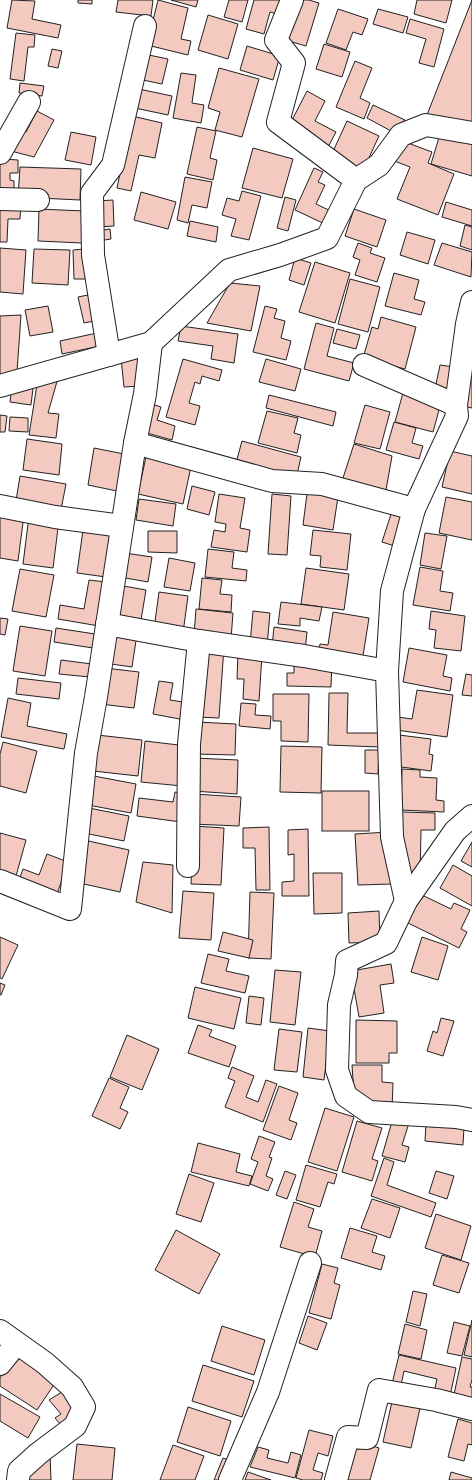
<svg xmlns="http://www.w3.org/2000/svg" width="472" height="1480" viewBox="0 0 472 1480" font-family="'Space Grotesk',sans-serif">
	<rect width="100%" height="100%" fill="#fff"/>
	<g fill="#f3c9c0" stroke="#222">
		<polygon points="12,0 35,1 32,19 61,25 58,38 7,28"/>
		<polygon points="78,0 92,0 92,4 78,3"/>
		<polygon points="118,0 153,0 151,16 116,12"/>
		<polygon points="158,0 188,8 181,39 191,41 188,55 147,45"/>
		<polygon points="171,0 198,0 196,7"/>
		<polygon points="229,0 248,0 242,22 224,17"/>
		<polygon points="254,0 289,0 285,16 270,12 264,34 246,29"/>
		<polygon points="297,0 309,0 319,3 306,46 285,40"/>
		<polygon points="417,0 452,0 446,23 414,14"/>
		<polygon points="472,0 472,127 425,120"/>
		<polygon points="338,9 368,19 362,35 353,32 346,50 326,43"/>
		<polygon points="378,9 408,17 403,33 373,24"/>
		<polygon points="208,15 238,24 228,59 198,50"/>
		<polygon points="410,19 444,29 434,67 419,63 426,39 406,33"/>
		<polygon points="16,33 35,35 34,47 28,47 24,81 10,79"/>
		<polygon points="324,44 350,52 342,77 316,69"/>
		<polygon points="247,46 280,56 273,80 240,70"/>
		<polygon points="52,49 62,51 58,68 48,66"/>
		<polygon points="144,54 168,59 162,84 138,79"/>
		<polygon points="355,61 372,68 360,98 370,103 364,119 336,107"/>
		<polygon points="219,68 259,79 242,137 215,130 220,112 208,108"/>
		<polygon points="181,73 196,75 192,103 204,105 201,123 173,118"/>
		<polygon points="20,83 44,86 42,96 19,93"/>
		<polygon points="134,88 172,96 168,115 130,107"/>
		<polygon points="307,91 325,101 315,121 336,132 327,149 290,124"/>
		<polygon points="373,105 405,120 391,131 367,118"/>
		<polygon points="37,111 54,120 34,157 11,151 22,130 26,132"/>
		<polygon points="132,116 162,123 155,158 139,155 131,191 117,188"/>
		<polygon points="347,121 379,136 362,173 330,158"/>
		<polygon points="197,127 216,131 210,158 217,160 213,180 187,174"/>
		<polygon points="71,132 96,137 91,165 65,160"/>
		<polygon points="440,134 472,143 472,176 431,164"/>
		<polygon points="400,140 432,152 428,163 454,174 438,215 397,199 410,167 392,160"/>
		<polygon points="253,148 293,159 282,198 242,188"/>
		<polygon points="3,159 18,160 18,173 10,173 10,180 14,181 14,196 0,196 0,165"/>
		<polygon points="20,167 81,169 80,200 18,197"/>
		<polygon points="314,168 323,172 318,182 325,185 316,204 335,213 329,226 295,210"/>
		<polygon points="185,177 212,182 207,208 192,205 188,223 177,220"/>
		<polygon points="242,191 261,196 249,240 231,236 236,219 222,215 227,198 239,201"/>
		<polygon points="141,192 176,202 168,229 134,220"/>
		<polygon points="285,197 296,200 288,231 277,228"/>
		<polygon points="113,200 114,226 97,227 96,201"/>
		<polygon points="446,202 472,210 472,226 442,217"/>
		<polygon points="0,203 21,204 20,219 8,219 7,242 0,242"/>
		<polygon points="39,209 84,211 82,243 38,241"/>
		<polygon points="354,209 386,220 377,247 345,236"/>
		<polygon points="190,221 218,227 216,242 187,236"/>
		<polygon points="465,225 472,227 472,250 460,246"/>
		<polygon points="110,229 111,239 98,241 97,231"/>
		<polygon points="407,232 435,240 428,264 400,255"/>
		<polygon points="358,243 372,248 370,253 385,258 377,282 355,275 360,260 353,257"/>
		<polygon points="442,243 472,252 471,277 434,265"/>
		<polygon points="0,248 26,250 23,294 0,292"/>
		<polygon points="34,249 70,250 68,285 32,283"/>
		<polygon points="85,249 86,279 74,279 73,250"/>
		<polygon points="295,258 311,263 304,285 289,280"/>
		<polygon points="315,262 350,273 335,323 299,312"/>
		<polygon points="394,273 419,280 414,299 425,302 421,315 385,306"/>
		<polygon points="350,279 380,287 368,332 338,324"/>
		<polygon points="230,283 260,286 251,331 207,323"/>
		<polygon points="88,295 94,321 84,323 78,297"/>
		<polygon points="48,306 53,332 30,336 25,310"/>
		<polygon points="265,306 277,309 274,318 285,321 281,338 291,341 286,360 253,352"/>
		<polygon points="21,315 17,372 0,380 0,316"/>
		<polygon points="381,317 416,327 405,369 363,358 372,327 378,329"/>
		<polygon points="316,323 334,328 327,356 354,363 349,381 304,369"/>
		<polygon points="181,326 238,334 234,363 211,359 213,346 178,341"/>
		<polygon points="337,329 360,335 356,349 333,343"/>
		<polygon points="97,333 100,346 62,354 60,341"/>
		<polygon points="472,348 472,408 467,407 462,393"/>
		<polygon points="139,356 141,386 124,387 121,358"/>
		<polygon points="183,359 222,370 219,381 202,376 200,384 195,382 189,403 200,406 195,425 166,417"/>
		<polygon points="266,359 301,369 295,391 259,382"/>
		<polygon points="440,365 454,367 449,390 436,384"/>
		<polygon points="38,378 58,378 48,413 59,414 56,438 29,435"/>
		<polygon points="12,386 33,388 31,405 10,402"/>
		<polygon points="404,389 442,399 433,432 395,422"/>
		<polygon points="269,395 336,412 333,426 266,408"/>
		<polygon points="149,403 161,407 157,420 175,426 172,440 140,431"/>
		<polygon points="365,405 390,412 380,449 354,443"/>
		<polygon points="267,411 298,418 294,433 301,435 297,453 258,443"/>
		<polygon points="0,415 7,416 5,432 0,432"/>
		<polygon points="10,417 28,418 28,432 9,431"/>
		<polygon points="394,422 416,428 412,443 423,446 419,459 386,450"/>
		<polygon points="27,439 62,444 59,475 23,470"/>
		<polygon points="242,441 301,457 296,479 236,463"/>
		<polygon points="354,444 392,456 386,490 342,481"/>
		<polygon points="94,448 129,455 122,492 88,485"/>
		<polygon points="450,451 472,456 472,494 442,487"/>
		<polygon points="147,452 192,462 183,504 138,494"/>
		<polygon points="20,476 66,484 60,515 15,507"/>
		<polygon points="192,486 215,492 209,515 187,509"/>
		<polygon points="308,486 339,490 333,530 303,525"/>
		<polygon points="219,494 245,498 240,528 250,530 247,552 211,547 214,530 225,532 226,524 215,522"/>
		<polygon points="272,494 291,496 287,555 268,554"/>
		<polygon points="446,497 472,502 472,540 439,533"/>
		<polygon points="139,499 176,504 173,526 136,520"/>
		<polygon points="393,508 411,514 401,548 382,542"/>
		<polygon points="0,511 24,515 18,561 0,558"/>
		<polygon points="29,516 59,520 53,568 23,564"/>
		<polygon points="83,530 112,534 106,577 77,573"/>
		<polygon points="313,530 351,534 347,570 320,567 321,556 310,555"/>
		<polygon points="148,531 177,531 177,553 148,552"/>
		<polygon points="425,533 447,536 441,569 420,565"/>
		<polygon points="208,549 234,552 232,568 247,570 246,581 205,577"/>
		<polygon points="125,553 152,557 148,582 120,577"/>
		<polygon points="169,558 195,563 190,591 164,587"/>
		<polygon points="420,567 443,571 440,591 453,593 450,611 413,605"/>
		<polygon points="306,568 349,574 344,610 301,604"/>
		<polygon points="20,569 54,575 46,617 12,611"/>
		<polygon points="202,578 222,580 220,594 232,595 231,612 199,609"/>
		<polygon points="89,580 106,582 99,626 58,619 60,605 84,609"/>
		<polygon points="118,585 146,590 140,626 112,621"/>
		<polygon points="159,592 188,596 183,633 154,629"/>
		<polygon points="281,602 322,607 319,621 300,618 300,626 278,624"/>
		<polygon points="196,609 233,613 231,639 194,635"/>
		<polygon points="253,611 270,613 267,646 250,644"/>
		<polygon points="431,611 465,616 461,651 434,648 436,630 429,629"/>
		<polygon points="333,612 369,618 362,662 318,655 320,644 328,645"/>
		<polygon points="0,618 8,619 5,635 0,634"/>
		<polygon points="20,626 52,631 45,676 13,671"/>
		<polygon points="274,627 307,632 305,651 272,647"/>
		<polygon points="56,628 95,634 93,648 54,642"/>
		<polygon points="109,630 137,634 132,667 104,663"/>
		<polygon points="201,645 224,647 219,718 196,717"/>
		<polygon points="409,648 447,655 443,676 452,678 450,691 403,682"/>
		<polygon points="238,653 262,655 259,701 243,699 244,679 237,679"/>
		<polygon points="61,660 92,664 90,677 59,674"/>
		<polygon points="294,661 332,662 331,687 287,686 287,673 294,673"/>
		<polygon points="105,668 139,672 134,708 100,704"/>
		<polygon points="466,674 472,675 472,696 462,695"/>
		<polygon points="18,678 61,683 59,699 16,694"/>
		<polygon points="159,681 173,683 170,700 189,703 185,720 153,714"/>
		<polygon points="417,690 453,695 447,737 396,730 398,717 412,719"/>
		<polygon points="329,693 348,693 347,733 380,733 380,747 328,745"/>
		<polygon points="273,694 309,694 308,742 281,741 281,721 273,721"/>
		<polygon points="8,698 31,703 27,726 67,734 64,749 1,737"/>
		<polygon points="241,703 256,704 255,715 271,716 270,729 239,726"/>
		<polygon points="196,722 236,724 235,755 195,754"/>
		<polygon points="97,735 142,740 138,776 93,771"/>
		<polygon points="399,735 431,739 429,754 433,755 431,771 394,766"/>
		<polygon points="145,741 187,746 182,786 141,782"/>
		<polygon points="3,742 37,751 26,793 0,786 0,754"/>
		<polygon points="281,746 322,747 321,793 280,792"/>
		<polygon points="365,750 379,750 378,774 365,773"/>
		<polygon points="194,758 238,760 237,794 193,791"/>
		<polygon points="402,769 420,770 420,777 437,778 436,800 444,801 444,812 401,810"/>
		<polygon points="94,776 136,784 131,813 88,805"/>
		<rect x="322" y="791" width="47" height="40"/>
		<polygon points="175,792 185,794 181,822 137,816 139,798 173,802"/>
		<polygon points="194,794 241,797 239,826 192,824"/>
		<polygon points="89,808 129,816 124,841 84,833"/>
		<polygon points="402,812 435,813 435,830 421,830 420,877 401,877"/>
		<polygon points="194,826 224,828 221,885 191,884"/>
		<polygon points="269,827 270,890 256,890 255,848 243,848 243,828"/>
		<polygon points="308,829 309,896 282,896 282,882 294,881 294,854 288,855 288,830"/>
		<polygon points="389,832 392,884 358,885 355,834"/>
		<polygon points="0,833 26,840 16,876 0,872"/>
		<polygon points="84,840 129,850 120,892 75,882"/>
		<polygon points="472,842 472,867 461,861"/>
		<polygon points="47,854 68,862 56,897 18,883 23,869 39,875"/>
		<polygon points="143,862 173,865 172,913 136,902"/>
		<polygon points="453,865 472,876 472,906 440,888"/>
		<polygon points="313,873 342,873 342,913 314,914"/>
		<polygon points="183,891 214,893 211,940 179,938"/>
		<polygon points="250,892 274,893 271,959 248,958"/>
		<polygon points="424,896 451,909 454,903 470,910 461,929 467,932 459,948 402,920"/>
		<polygon points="379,911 380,942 349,943 348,913"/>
		<polygon points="223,932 253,940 249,958 218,951"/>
		<polygon points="0,937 18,945 2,979 0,978"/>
		<polygon points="422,937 448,946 438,980 411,972"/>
		<polygon points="208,954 229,959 226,971 249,976 245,993 201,983"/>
		<polygon points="391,964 394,983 380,985 384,1013 359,1017 351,971"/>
		<polygon points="275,970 301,972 295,1025 270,1022"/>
		<polygon points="0,983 5,985 1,995 0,995"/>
		<polygon points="195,987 241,998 234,1029 188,1018"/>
		<polygon points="249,996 264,998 261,1025 246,1023"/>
		<polygon points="441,1018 454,1021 443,1056 427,1051 433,1031 437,1033"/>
		<polygon points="356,1020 397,1021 397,1053 389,1053 389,1063 356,1063"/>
		<polygon points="198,1025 212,1030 209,1036 236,1046 229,1067 188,1053"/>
		<polygon points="308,1028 330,1031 324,1080 303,1077"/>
		<polygon points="279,1029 302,1032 297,1072 274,1070"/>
		<polygon points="127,1035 159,1049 142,1090 110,1077"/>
		<polygon points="352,1065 382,1065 382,1082 393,1083 392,1109 354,1095"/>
		<polygon points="232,1067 254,1076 246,1097 258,1102 266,1080 277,1084 263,1122 225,1107 235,1081 228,1078"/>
		<polygon points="109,1078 129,1087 120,1108 128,1112 120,1129 92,1116"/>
		<polygon points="279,1086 298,1093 289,1120 297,1123 291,1140 263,1130"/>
		<polygon points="325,1108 354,1117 337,1171 308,1162"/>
		<polygon points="393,1118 409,1123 402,1145 409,1147 405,1162 382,1156"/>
		<polygon points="357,1121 382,1128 372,1159 378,1161 372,1181 342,1172"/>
		<polygon points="426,1123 464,1127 463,1145 425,1141"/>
		<polygon points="259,1136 275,1142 269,1157 272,1158 266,1176 273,1179 268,1191 250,1184 258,1162 251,1159"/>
		<polygon points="198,1143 240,1154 236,1172 252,1176 249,1186 191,1172"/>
		<polygon points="384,1158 394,1162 387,1185 436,1203 431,1217 371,1196"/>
		<polygon points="306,1165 337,1174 334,1184 328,1182 320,1207 296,1200"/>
		<polygon points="285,1171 296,1175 287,1199 276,1195"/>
		<polygon points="436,1171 454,1176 447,1199 429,1193"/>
		<polygon points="189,1174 214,1183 201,1222 176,1214"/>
		<polygon points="372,1199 400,1208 390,1238 361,1228"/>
		<polygon points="294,1202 314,1209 308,1227 322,1231 315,1257 280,1247"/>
		<polygon points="436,1214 471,1226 461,1260 425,1248"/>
		<polygon points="350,1228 377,1236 372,1252 385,1256 381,1270 341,1258"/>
		<polygon points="176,1230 220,1254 199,1294 155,1270"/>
		<polygon points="442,1255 469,1263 459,1293 433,1285"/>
		<polygon points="322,1264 338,1268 334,1283 340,1285 331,1319 309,1313"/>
		<polygon points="413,1291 427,1294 420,1326 406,1322"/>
		<polygon points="308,1316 327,1323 317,1350 299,1343"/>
		<polygon points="472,1320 472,1357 464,1355"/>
		<polygon points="454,1322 470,1326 462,1356 447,1353"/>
		<polygon points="405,1324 427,1330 421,1359 398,1354"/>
		<polygon points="222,1326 265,1340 254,1375 211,1361"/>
		<polygon points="16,1353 57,1380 37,1410 0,1386 0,1378"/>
		<polygon points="399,1355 456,1368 449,1401 433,1397 437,1379 404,1371 400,1390 391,1388"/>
		<polygon points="462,1357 472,1359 472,1380 470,1387 472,1387 472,1403 453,1399"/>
		<polygon points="203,1365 254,1381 242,1417 192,1401"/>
		<polygon points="62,1392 76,1412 66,1431 55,1418 61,1414 49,1400"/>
		<polygon points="0,1394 40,1417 28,1438 0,1421"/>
		<polygon points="393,1397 421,1404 411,1448 383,1442"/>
		<polygon points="188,1407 231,1421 220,1456 177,1442"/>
		<polygon points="458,1419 472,1423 472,1445 468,1444 464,1461 448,1457"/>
		<polygon points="309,1430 333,1436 328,1456 318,1453 313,1470 323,1473 321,1480 303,1480 296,1478"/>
		<polygon points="353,1440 379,1448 370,1480 342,1480"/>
		<polygon points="77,1444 115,1448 112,1480 73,1480"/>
		<polygon points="173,1445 204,1456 195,1480 160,1480"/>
		<polygon points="258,1447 269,1450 267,1458 288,1463 291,1452 301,1455 295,1478 250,1467"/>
		<polygon points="50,1454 51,1480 23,1480"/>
		<polygon points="223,1458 234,1462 226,1480 214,1480"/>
		<polygon points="248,1472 271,1480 245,1480"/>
		<polygon points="451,1472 472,1478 472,1480 449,1480"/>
	</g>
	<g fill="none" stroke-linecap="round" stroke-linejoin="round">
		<g stroke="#222" stroke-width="24">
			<g id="minor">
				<polyline points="292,0 276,40 294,63 278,122 356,180"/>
				<polyline points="0,153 29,102"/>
				<polyline points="0,199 38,200"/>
				<polyline points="109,355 93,255 92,193 113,165 145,26"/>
				<polyline points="364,365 456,405"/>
				<polyline points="0,386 151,343 229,270 280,255 327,238 356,180 379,165 401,135 426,125 472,133"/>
				<polyline points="135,443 272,481 322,484 414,509"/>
				<polyline points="0,506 55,517 122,526"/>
				<polyline points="107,624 199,641 304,656 387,671"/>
				<polyline points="472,816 455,831 406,901 386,943 347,961 346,975 339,1005 337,1070 346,1096 369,1112 456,1117 472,1120"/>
				<polyline points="188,866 189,744 199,641"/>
				<polyline points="0,881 70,909 86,753 96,697 135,443 145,394 151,343"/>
				<polyline points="406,901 392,837 387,671 392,591 414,509 457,416 456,405 467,324 472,302"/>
				<polyline points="0,1331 45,1363 72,1387 84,1407 75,1426 39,1453 19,1471 18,1480"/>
				<polyline points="0,1364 16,1344"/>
				<polyline points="230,1480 268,1392 310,1263"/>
				<polyline points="336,1480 348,1437 367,1438 379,1390 436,1400 472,1409"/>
			</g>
		</g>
		<use href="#minor" stroke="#fff" stroke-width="22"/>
	</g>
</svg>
